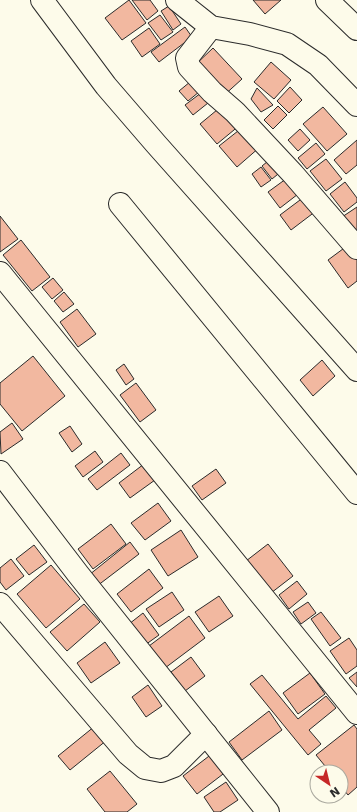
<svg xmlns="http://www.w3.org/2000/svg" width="357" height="812" viewBox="0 0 357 812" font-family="'DejaVu Sans',sans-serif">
	<rect width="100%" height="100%" fill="#fdfbea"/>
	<g fill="#f2b8a0" stroke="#2b2b2b">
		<polygon points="129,0 146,23 122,40 105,18"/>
		<polygon points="132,0 150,0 158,11 147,20"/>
		<polygon points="253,0 281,0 265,14"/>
		<polygon points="169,6 181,24 173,30 161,11"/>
		<polygon points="160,15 173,32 161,40 148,23"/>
		<polygon points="185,27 192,37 159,62 151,52"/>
		<polygon points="149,28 160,44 142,57 131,41"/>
		<polygon points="213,48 242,79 221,98 193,67"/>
		<polygon points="271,62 291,80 274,99 254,82"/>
		<polygon points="196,77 205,87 188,101 179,91"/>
		<polygon points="290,87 302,100 289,113 277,101"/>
		<polygon points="257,88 273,105 261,112 251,99"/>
		<polygon points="205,90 213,99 193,115 185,105"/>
		<polygon points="223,105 240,125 217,144 200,124"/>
		<polygon points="278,106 287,115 273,129 264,120"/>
		<polygon points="323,107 347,134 327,151 303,124"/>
		<polygon points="243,127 260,147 237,167 219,146"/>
		<polygon points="300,129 310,140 298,151 288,140"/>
		<polygon points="357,140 357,165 346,174 334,160"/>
		<polygon points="316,143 325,154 307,169 298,158"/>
		<polygon points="273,157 283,170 272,179 262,166"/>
		<polygon points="326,159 342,179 326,191 310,171"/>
		<polygon points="261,167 271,180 261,187 252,174"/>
		<polygon points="290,176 302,191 280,208 268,192"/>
		<polygon points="345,182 357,198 357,202 344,212 330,194"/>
		<polygon points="304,197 316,211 291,230 280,215"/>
		<polygon points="357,207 357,235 342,217"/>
		<polygon points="0,216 18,239 0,252"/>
		<polygon points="21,240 50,277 32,291 3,255"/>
		<polygon points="351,243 357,252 357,281 348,288 328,260"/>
		<polygon points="53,278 63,290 52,299 42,287"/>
		<polygon points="64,292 74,304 63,312 54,301"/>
		<polygon points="77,309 96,334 78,347 60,322"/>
		<polygon points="33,356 65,396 22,431 0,404 0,383"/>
		<polygon points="322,360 335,376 313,396 300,380"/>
		<polygon points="124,364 134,379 126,385 116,370"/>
		<polygon points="136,383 156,410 140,422 120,395"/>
		<polygon points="12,423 23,439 1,454 0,432"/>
		<polygon points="70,426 82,444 72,452 59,433"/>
		<polygon points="95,451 103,462 83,477 75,466"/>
		<polygon points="121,453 130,465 97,490 88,479"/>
		<polygon points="144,464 155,480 130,498 119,483"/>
		<polygon points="216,469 226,483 202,500 192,486"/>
		<polygon points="158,503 171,521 145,540 131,523"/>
		<polygon points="111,524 126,544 93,569 78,549"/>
		<polygon points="181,530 198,557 168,576 151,550"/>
		<polygon points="130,542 139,554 97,586 89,575"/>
		<polygon points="268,544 293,576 271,593 246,561"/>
		<polygon points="34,545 47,562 29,575 16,559"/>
		<polygon points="11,559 24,576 6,590 0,582 0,568"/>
		<polygon points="51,565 80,599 46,628 17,594"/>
		<polygon points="149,569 163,588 131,612 117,594"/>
		<polygon points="297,581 307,594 289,609 279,595"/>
		<polygon points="172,592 184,610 159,627 146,609"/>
		<polygon points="219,596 233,616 209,632 195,612"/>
		<polygon points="308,602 316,613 301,624 293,612"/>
		<polygon points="84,604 100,622 67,651 50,632"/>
		<polygon points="321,612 341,638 330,646 311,619"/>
		<polygon points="143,613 159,635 145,645 129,624"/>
		<polygon points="189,616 205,638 165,668 149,646"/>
		<polygon points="349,638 357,650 357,666 346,674 330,651"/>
		<polygon points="105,642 120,663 91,683 77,663"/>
		<polygon points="191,657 205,676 185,691 171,672"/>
		<polygon points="357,672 357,687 349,678"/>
		<polygon points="310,673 325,694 298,714 283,693"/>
		<polygon points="262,675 298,719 326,696 336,708 309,730 321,744 308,755 250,684"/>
		<polygon points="148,685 162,706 146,717 132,697"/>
		<polygon points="269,711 282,730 242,760 229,742"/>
		<polygon points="354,725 357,729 357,787 348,795 341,786 341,772 330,772 316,755"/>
		<polygon points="95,726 107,740 70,770 58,756"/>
		<polygon points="213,753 227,771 197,794 183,776"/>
		<polygon points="110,771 137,804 127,812 105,812 87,789"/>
		<polygon points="226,782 238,800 220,812 214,812 204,797"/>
	</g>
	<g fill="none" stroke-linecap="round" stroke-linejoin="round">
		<g stroke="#2b2b2b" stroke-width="24">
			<g id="minor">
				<polyline points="42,0 106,86 156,144 357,370"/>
				<polyline points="177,0 211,27 250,34 287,44 318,65 357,105"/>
				<polyline points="327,0 357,29"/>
				<polyline points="211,27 187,58 189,67 212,92 235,112 293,174 357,248"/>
				<polyline points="120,204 357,493"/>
				<polyline points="0,273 357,713"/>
				<polyline points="0,472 78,574 268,812"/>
				<polyline points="0,604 128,754 145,768 161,771 174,766 206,734"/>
			</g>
		</g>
		<use href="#minor" stroke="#fdfbea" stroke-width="22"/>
	</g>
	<g transform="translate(329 784) rotate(145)"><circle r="19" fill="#fdfbea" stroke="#a9a89e"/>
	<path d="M0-3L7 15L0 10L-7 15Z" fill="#c62828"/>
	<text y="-6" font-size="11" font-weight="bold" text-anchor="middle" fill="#2b2b2b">N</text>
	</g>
</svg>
